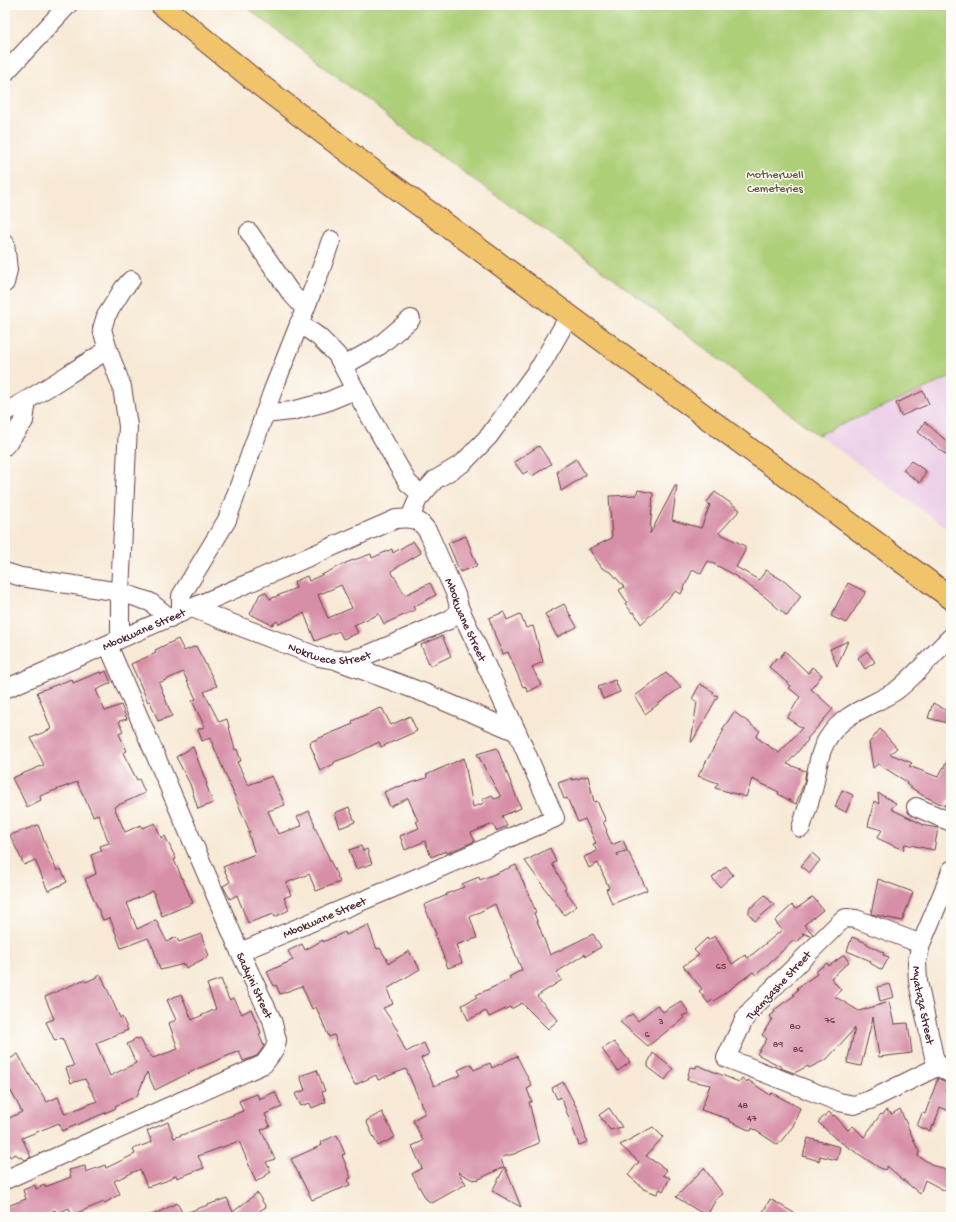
<svg xmlns="http://www.w3.org/2000/svg" width="956" height="1222" viewBox="0 0 956 1222" font-family="'Gochi Hand',sans-serif">
	<rect width="100%" height="100%" fill="#fdfcf7"/>
	<filter id="ink" filterUnits="userSpaceOnUse"><feTurbulence type="fractalNoise" baseFrequency=".025" numOctaves="2"/><feDisplacementMap in="SourceGraphic" scale="8" xChannelSelector="R" yChannelSelector="G"/><feConvolveMatrix kernelMatrix="1 2 1 2 8 2 1 2 1" color-interpolation-filters="sRGB"/></filter>
	<filter id="wash" filterUnits="userSpaceOnUse"><feTurbulence type="fractalNoise" baseFrequency=".012" numOctaves="4" result="noise"/><feDisplacementMap in="SourceGraphic" scale="16" xChannelSelector="R" yChannelSelector="G"/><feGaussianBlur stdDeviation="0.9" result="paint"/><feColorMatrix in="noise" values="0 0 0 0 0 0 0 0 0 0 0 0 0 0 0 0 0 1.4 0 .05"/><feComposite in="paint" operator="in"/></filter>
	<g filter="url(#wash)">
		<rect width="100%" height="100%" fill="#f7e9d5"/>
		<polygon fill="#edd1e9" points="951,377 951,531 818,435"/>
		<polygon fill="#adcf78" stroke="#7c7752" points="244,5 951,5 951,377 818,435 614,279 420,141"/>
		<g id="blocks">
			<g fill="#d78fa7" fill-rule="evenodd">
				<polygon points="923,391 929,404 901,416 896,403"/>
				<polygon points="925,422 951,445 950,458 918,432"/>
				<polygon points="539,446 551,464 532,476 528,471 523,474 514,462"/>
				<polygon points="576,459 586,475 561,491 557,471"/>
				<polygon points="911,461 926,471 920,483 903,470"/>
				<polygon points="675,486 677,486 672,520 701,528 710,505 707,502 715,492 740,510 719,533 745,546 745,551 736,567 759,580 766,570 784,581 801,596 787,616 765,597 731,573 708,561 701,574 693,569 681,594 676,591 641,624 634,612 632,613 625,603 627,602 619,590 624,587 612,573 602,568 589,549 612,538 609,496 636,495 638,490 653,493 650,534"/>
				<polygon points="466,536 477,566 460,572 448,543"/>
				<path d="M413,541l8,12 -30,18 14,24 25,-12 6,12 -23,12 2,3 -31,14 -5,-10 -25,11 4,8 -15,6 -4,-8 -24,10 -11,-28 -25,11 -2,-3 -5,4 -22,-11 10,-20 5,-2 5,7 26,-11 -2,-6 13,-6 2,5 39,-19 23,-8 1,4 20,-9 1,4zM341,585l11,23 -24,10 -10,-23z"/>
				<polygon points="848,583 866,592 846,623 831,616"/>
				<polygon points="564,604 577,627 557,637 545,614"/>
				<polygon points="504,612 507,620 520,614 526,628 533,626 543,662 532,667 541,685 528,692 525,686 523,687 508,652 503,654 497,641 489,618"/>
				<polygon points="442,636 451,656 430,666 421,645"/>
				<polygon points="178,639 184,651 196,646 217,686 204,692 219,722 227,719 235,750 237,749 241,761 237,762 248,785 272,776 285,805 268,811 278,834 302,826 297,817 309,811 315,825 314,825 340,882 316,891 309,874 286,883 291,895 284,898 289,910 275,917 274,914 248,923 237,895 230,899 223,886 230,882 223,867 255,854 248,832 250,832 210,738 202,741 198,729 205,727 192,701 196,699 183,672 159,683 172,716 158,721 150,701 148,702 131,664 156,653 155,650"/>
				<polygon points="848,641 837,666 830,649"/>
				<polygon points="785,651 808,673 812,667 822,675 811,689 833,709 807,739 808,740 787,764 806,771 804,783 796,804 778,794 779,792 752,779 746,797 715,788 718,783 698,776 724,730 722,730 734,712 751,724 751,725 760,731 756,737 779,753 802,728 787,718 800,697 789,688 791,686 769,667 776,658 778,660"/>
				<polygon points="867,651 875,662 865,669 858,658"/>
				<polygon points="106,671 111,683 96,690 105,711 121,705 127,719 119,721 123,732 119,734 127,751 123,753 137,780 139,779 145,793 114,807 125,832 141,825 143,828 155,823 161,838 165,836 176,859 174,860 186,887 193,903 162,916 153,891 127,903 137,929 156,920 167,942 176,937 179,942 201,934 209,956 186,968 184,964 160,970 154,950 148,938 121,948 110,918 103,920 85,879 96,874 91,855 102,851 100,846 109,843 98,814 93,816 77,782 40,796 41,800 27,807 19,790 18,790 12,778 44,765 31,738 51,729 37,692 72,679 73,683 100,672 101,674"/>
				<polygon points="666,673 681,687 645,714 635,696"/>
				<polygon points="615,680 620,692 603,699 598,687"/>
				<polygon points="700,684 714,692 712,694 718,696 692,742 691,742 697,702 692,699"/>
				<polygon points="933,703 951,713 951,724 928,718"/>
				<polygon points="380,708 381,709 382,708 391,725 410,716 417,731 381,747 379,742 353,755 334,762 334,764 320,771 314,756 315,756 310,745 311,744 310,742 353,724 352,721"/>
				<polygon points="880,729 897,748 890,754 912,763 909,766 938,777 951,754 951,796 945,806 922,795 906,784 907,782 878,764 873,768 869,743"/>
				<polygon points="193,747 207,784 206,784 213,803 198,809 190,784 176,757"/>
				<polygon points="497,748 521,808 502,816 507,826 496,831 493,824 471,833 475,841 447,853 446,851 431,857 425,841 405,850 400,836 419,828 416,821 418,821 408,798 390,807 384,792 398,786 398,787 427,778 426,775 464,758 473,807 484,803 483,799 492,795 494,799 501,797 477,754"/>
				<polygon points="588,776 594,802 597,801 606,821 603,822 607,831 606,831 612,845 623,840 627,850 617,854 618,856 628,851 647,890 612,904 606,889 609,888 598,863 589,868 584,857 597,851 593,844 596,843 585,819 578,822 567,798 564,799 558,783 572,778 572,780"/>
				<polygon points="842,790 853,795 846,812 835,807"/>
				<polygon points="878,793 896,803 891,809 926,826 938,828 934,850 905,844 903,850 877,838 882,830 868,826 874,801 879,804"/>
				<polygon points="349,807 355,822 340,828 335,813"/>
				<polygon points="38,825 46,846 57,871 61,869 67,882 48,891 35,860 24,865 10,835"/>
				<polygon points="361,846 363,851 367,849 372,864 356,869 349,850"/>
				<polygon points="550,848 556,862 552,864 566,888 564,889 577,906 564,915 525,861"/>
				<polygon points="812,853 820,860 810,873 801,866"/>
				<polygon points="516,865 536,912 534,913 550,955 593,934 601,947 586,956 585,954 557,972 562,980 537,996 558,1020 548,1029 522,1003 511,1009 510,1007 489,1017 486,1011 468,1020 462,1005 477,997 476,995 511,979 509,977 522,970 508,936 509,936 495,904 470,917 477,938 456,945 462,963 448,968 435,935 436,934 424,905 447,895 446,894 464,887 462,884 479,877 480,880"/>
				<polygon points="726,866 733,875 720,887 712,878"/>
				<polygon points="878,879 913,892 902,921 871,914"/>
				<polygon points="765,895 774,905 755,921 749,914 749,909"/>
				<polygon points="813,897 823,910 804,925 813,934 811,936 802,933 804,935 796,943 794,940 756,975 753,972 714,1001 713,1000 708,1003 699,991 702,989 683,966 699,955 694,950 707,938 708,940 715,936 732,964 745,955 748,958 782,930 775,921 792,905 796,909"/>
				<polygon points="368,925 377,949 380,948 389,963 409,951 420,969 387,989 393,1004 383,1008 398,1031 397,1032 406,1052 424,1043 429,1054 421,1058 434,1086 461,1075 458,1070 471,1064 474,1070 490,1063 492,1068 517,1056 532,1086 527,1089 532,1102 529,1102 539,1143 514,1154 502,1157 501,1160 504,1167 477,1180 476,1179 473,1180 458,1172 466,1184 432,1203 426,1199 412,1174 422,1168 412,1146 423,1141 413,1120 425,1113 406,1069 378,1080 376,1075 355,1085 347,1069 334,1035 329,1037 316,1007 312,1009 302,986 280,994 276,985 274,986 267,972 293,960 288,951 302,944 305,950 323,940 323,942 345,932 346,935"/>
				<polygon points="852,937 867,943 867,944 884,953 883,955 889,957 882,970 870,963 871,961 847,951"/>
				<polygon points="844,955 849,962 831,978 841,990 834,996 859,1011 889,1002 894,1024 908,1023 912,1053 879,1057 873,1017 861,1066 847,1063 855,1028 827,1059 809,1068 808,1066 794,1073 781,1068 782,1067 757,1054 767,1039 762,1035 772,1019 770,1016 775,1012 774,1010 795,995 793,994 798,990 797,988 817,974 815,972 827,963 829,966"/>
				<polygon points="101,975 120,1018 122,1017 128,1030 96,1043 110,1076 136,1063 127,1044 133,1041 133,1040 136,1038 137,1039 140,1038 146,1050 153,1058 178,1049 169,1023 176,1020 167,1000 181,994 192,1020 216,1009 207,984 221,979 229,1000 234,998 242,1014 251,1009 261,1033 259,1034 264,1046 257,1056 243,1061 239,1051 197,1069 155,1090 147,1072 137,1096 115,1106 116,1108 107,1112 62,1131 59,1123 22,1138 31,1157 25,1160 15,1154 10,1157 5,1146 5,1120 22,1112 11,1091 5,1093 5,1062 18,1054 33,1081 34,1081 47,1102 58,1097 65,1114 97,1101 85,1079 71,1083 66,1068 74,1066 62,1038 55,1041 46,1022 54,1019 45,997 83,980 86,982"/>
				<polygon points="890,984 894,997 880,1001 877,987"/>
				<polygon points="681,1001 689,1013 682,1016 684,1018 648,1046 620,1022 632,1014 638,1021 657,1005 663,1012"/>
				<polygon points="614,1042 630,1062 618,1071 602,1049"/>
				<polygon points="653,1053 673,1069 665,1080 648,1067 648,1063"/>
				<polygon points="697,1065 739,1082 742,1078 747,1082 748,1080 770,1095 772,1093 800,1108 793,1126 778,1145 752,1128 751,1131 729,1121 729,1119 701,1110 710,1085 687,1080 690,1067 696,1068"/>
				<polygon points="317,1070 325,1091 322,1092 326,1102 312,1108 310,1103 301,1106 295,1094 305,1090 300,1076"/>
				<polygon points="938,1078 947,1084 945,1091 951,1094 951,1112 940,1107 934,1126 932,1125 930,1131 917,1126 922,1113 925,1114"/>
				<polygon points="563,1082 578,1110 587,1142 579,1145 561,1097 557,1099 552,1088"/>
				<polygon points="275,1092 282,1107 265,1114 270,1126 261,1130 275,1159 266,1162 271,1172 256,1182 239,1141 198,1156 204,1168 177,1178 176,1175 166,1181 147,1187 140,1169 114,1181 120,1194 105,1203 104,1202 72,1215 69,1208 56,1214 55,1210 40,1217 5,1217 5,1207 26,1199 23,1190 35,1185 36,1189 44,1185 45,1187 71,1177 69,1170 85,1166 86,1172 105,1165 106,1168 135,1154 133,1149 152,1142 147,1131 168,1122 174,1138 243,1111 239,1101 257,1094 259,1099"/>
				<polygon points="609,1108 622,1127 610,1130 599,1115"/>
				<polygon points="900,1109 919,1152 918,1156 936,1167 937,1166 951,1173 951,1194 925,1180 920,1194 887,1166 885,1170 878,1167 836,1139 818,1122 829,1112 833,1116 834,1115 848,1130 853,1126 864,1137 881,1114 883,1115 886,1110 892,1114"/>
				<polygon points="382,1112 395,1137 378,1146 366,1121"/>
				<polygon points="653,1127 663,1137 646,1156 667,1170 663,1175 670,1178 663,1191 660,1189 657,1194 643,1189 643,1188 628,1175 639,1162 620,1145"/>
				<polygon points="337,1135 345,1154 342,1155 351,1178 348,1179 350,1185 312,1200 291,1159 322,1145 321,1142"/>
				<polygon points="808,1138 840,1147 837,1160 820,1156 819,1161 803,1156"/>
				<polygon points="505,1167 521,1207 492,1191"/>
				<polygon points="704,1168 723,1194 716,1199 708,1214 700,1212 676,1197"/>
				<polygon points="257,1193 266,1207 249,1217 149,1217 177,1203 183,1214 227,1198 233,1212"/>
				<polygon points="770,1199 801,1217 772,1217 763,1212"/>
			</g>
		</g>
	</g>
	<g filter="url(#ink)">
		<use href="#blocks" fill-opacity="0" stroke="#643d44" stroke-width="1"/>
		<g fill="none" stroke-linecap="round" stroke-linejoin="round">
			<g stroke="#643d44" stroke-width="20">
				<g id="minor">
					<polyline points="5,73 68,5"/>
					<polyline points="249,232 290,292 305,309"/>
					<polyline points="5,243 8,270 5,283"/>
					<polyline points="299,323 319,337 337,355 360,399 408,483 422,495"/>
					<polyline points="343,366 379,346 411,319"/>
					<path d="M5,412c36,-18 68,-42 103,-62"/>
					<polyline points="264,414 292,411 326,402 355,390"/>
					<polyline points="5,446 24,421 27,401"/>
					<polyline points="410,518 418,499 435,480 463,463 489,436 541,365 569,316"/>
					<polyline points="5,572 21,577 120,592 150,602 170,618"/>
					<path id="s1" d="M192,608l127,49c18,4 29,4 48,-2l82,-35c6,-4 8,-6 10,-13"/>
					<polyline points="181,613 181,596 227,520 273,390 321,269 331,240"/>
					<polyline points="120,639 120,592 128,426 122,387 108,350 102,329 106,316 123,289 131,280"/>
					<polyline points="338,661 427,694 517,732"/>
					<path id="s2" d="M5,689l391,-170c16,-2 25,0 33,15l27,61 3,12 58,125 38,86 -157,68 -158,66"/>
					<polyline points="916,807 951,822"/>
					<path d="M801,828c4,-13 8,-25 12,-38 4,-17 5,-37 15,-52 17,-27 44,-31 69,-48 20,-16 36,-36 54,-53"/>
					<path id="s3" d="M951,870l-5,15 -25,59 -4,18 1,20 16,75c4,9 9,13 17,17"/>
					<polyline points="921,944 856,919 846,918 842,920 751,1010 744,1020 726,1058 839,1102 854,1105 870,1100 939,1066"/>
					<polyline points="5,1180 264,1064 270,1056 275,1048 277,1040 272,1020 240,952 108,645"/>
				</g>
			</g>
			<g stroke="#643d44" stroke-width="24">
				<polyline id="major" points="162,5 260,85 372,170 951,598"/>
			</g>
			<use href="#minor" stroke="#fff" stroke-width="18"/>
			<use href="#major" stroke="#f1c36a" stroke-width="22"/>
		</g>
	</g>
	<g text-anchor="middle" stroke-width="3" stroke-linejoin="round" paint-order="stroke">
		<g font-size="10" fill="#6d3b4a">
			<text x="721" y="969">65</text>
			<text x="830" y="1023">76</text>
			<text x="661" y="1024">3</text>
			<text x="795" y="1029">80</text>
			<text x="647" y="1037">6</text>
			<text x="778" y="1047">89</text>
			<text x="798" y="1052">86</text>
			<text x="743" y="1108">48</text>
			<text x="752" y="1121">47</text>
		</g>
		<g font-size="12" fill="#685442" stroke="#fdfcf7">
			<text x="775" y="178">Motherwell<tspan x="775" dy="14">Cemeteries</tspan></text>
		</g>
		<g font-size="12" fill="#4a1f2b" stroke="#fdfcf7">
			<text dy="4" stroke="none"><textPath href="#s2" startOffset="559">Mbokwane Street</textPath></text>
			<text dy="4" stroke="none"><textPath href="#s2" startOffset="151">Mbokwane Street</textPath></text>
			<text dy="4" stroke="none"><textPath href="#s1" startOffset="146">Nokrwece Street</textPath></text>
			<text transform="translate(324 917) rotate(-23)" y="4">Mbokwane Street</text>
			<text transform="translate(255 985) rotate(65)" y="4">Sadyini Street</text>
			<text transform="translate(778 985) rotate(-47)" y="4">Tyamzashe Street</text>
			<text dy="4" stroke="none"><textPath href="#s3" startOffset="142">Myataza Street</textPath></text>
		</g>
	</g>
	<rect width="956" height="1222" fill="none" stroke="#fdfcf7" stroke-width="20"/>
</svg>
